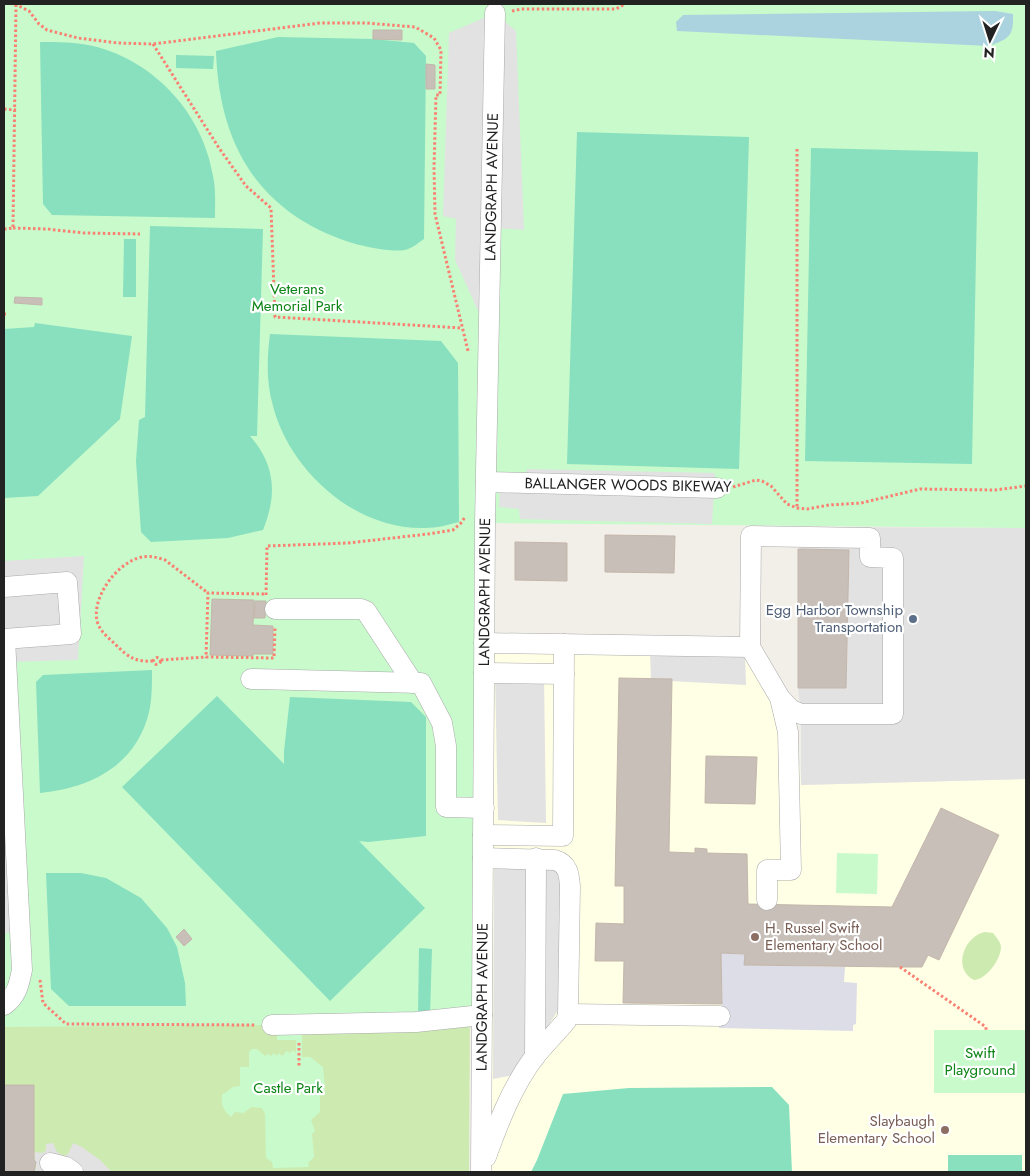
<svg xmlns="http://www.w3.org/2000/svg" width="1030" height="1176" viewBox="0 0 1030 1176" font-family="Jost,sans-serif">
	<rect width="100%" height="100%" fill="#f2efe9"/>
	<polygon fill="#ffffe5" points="484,643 750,647 788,732 800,767 801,785 1026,779 1026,1172 481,1172"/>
	<g fill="#cdebb0">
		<path d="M985,932l8,1c3,4 8,9 8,14 0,12 -15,33 -27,33 -22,-11 -10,-44 11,-48z"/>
		<polygon points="470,1018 469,1172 4,1172 4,1021"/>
	</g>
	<g fill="#c8facc">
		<polygon points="4,4 1026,4 1026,528 485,523 482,1015 272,1025 4,1027"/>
		<polygon points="837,853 878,854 877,894 836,893"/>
		<rect x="934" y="1030" width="92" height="63"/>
		<path d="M302,1034v23h8l13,10 2,23 -5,4v18l-9,8 4,11 -3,3 2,23 -6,6 1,4 -36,1 -1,-6 -6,-4 -1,-44 -3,-6 -11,-1 -7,6 -9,-1 -4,5c-8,-7 -10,-12 -9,-22l11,-8 7,-1v-19h9v-15l3,-3h5l8,7 3,-2 3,2 3,-3 3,3 2,-3 3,3 5,-5 3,2 3,-3 3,3v-13h-19v-5z"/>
	</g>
	<g fill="#88e0be">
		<path d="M278,37l95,2 41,4 12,13 -2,183c-5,3 -10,8 -16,10 -11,5 -47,-3 -59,-7 -91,-30 -130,-98 -133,-191z"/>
		<path d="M40,42c18,0 36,0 53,4 62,15 110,68 120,130 3,14 2,28 2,42l-163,-3 -9,-11z"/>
		<polygon points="176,55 214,56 213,69 176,68"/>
		<polygon points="577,132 749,137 739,469 567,464"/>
		<polygon points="811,148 978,152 972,464 805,461"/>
		<path d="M150,226l113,3 -6,207h-7c26,30 27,59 13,94l-35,8 -77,4 -10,-10 -5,-71 3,-41 6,-3z"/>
		<polygon points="124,239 136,239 136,297 123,297"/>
		<polygon points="35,323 132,336 120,419 38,496 4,498 4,329 34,327"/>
		<path d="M270,334l171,7 17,22 1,159c-12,3 -22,6 -34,6 -70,2 -135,-57 -152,-122 -7,-24 -6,-48 -3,-72z"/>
		<path d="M152,670c0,14 0,29 -3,42 -13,54 -59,76 -109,81l-4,-111 7,-7z"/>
		<polygon points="217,696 284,764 284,751 290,697 411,702 426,717 426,836 368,842 359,841 425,908 330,1001 122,787"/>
		<polygon points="46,873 81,873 106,878 141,898 167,928 177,947 185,983 186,1006 69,1006 51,989"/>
		<polygon points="419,948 432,949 430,1015 418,1014"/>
		<polygon points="772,1087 789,1105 792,1172 531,1172 537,1160 563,1094 629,1088"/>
		<rect x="948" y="1155" width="74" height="17"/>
	</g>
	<g fill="#e2e2e2">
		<polygon points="495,13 516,31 524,230 482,227 480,315 455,260 456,219 443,216 449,33"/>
		<polygon points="527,469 715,473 712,524 520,519 519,509 499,507 500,484 524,485"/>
		<polygon points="801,527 1026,528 1026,779 801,785 801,714 798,688"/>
		<polygon points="84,556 78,660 6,662 25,931 4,933 4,561"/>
		<polygon points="650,651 745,654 746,685 651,680"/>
		<polygon points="495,674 544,674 546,823 498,820"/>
		<polygon points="564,864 561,1005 519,1074 493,1079 494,869"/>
		<polygon points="53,1143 57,1152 64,1156 68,1154 73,1143 82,1147 100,1160 112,1172 41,1172 34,1170 36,1168 34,1152 43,1153 46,1150 46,1144"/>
	</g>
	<polygon fill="#dddde8" points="721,953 745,954 745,965 845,967 844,982 857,983 856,1024 853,1025 853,1031 719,1028 722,1004"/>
	<path fill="#aad3df" d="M995,11l18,3c1,23 -5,25 -24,32l-312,-15 -1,-9 7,-7z"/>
	<g fill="#c7bfb8" stroke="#c4b6ab">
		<polygon points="373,30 402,30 402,40 373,39"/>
		<polygon points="426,64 435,65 435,89 426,89"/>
		<polygon points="15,297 42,298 42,305 14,303"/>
		<polygon points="605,535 675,536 674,573 605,572"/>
		<polygon points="515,542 567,543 567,581 515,580"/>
		<polygon points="798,549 849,550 846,688 798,688"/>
		<polygon points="212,599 254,600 253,625 273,626 273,654 253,654 253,656 210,655"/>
		<polygon points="255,601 266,601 265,618 254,618"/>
		<polygon points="619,678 672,679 669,852 695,853 695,848 707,849 707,853 747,854 748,904 892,907 941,808 999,835 939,960 928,955 922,967 900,967 744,965 745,954 721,953 722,1004 623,1003 624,961 595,961 596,923 624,924 624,886 615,886"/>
		<polygon points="706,756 757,757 755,804 705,803"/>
		<polygon points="184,929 192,939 184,946 176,937"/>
		<polygon points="4,1085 34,1085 34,1160 36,1162 34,1172 4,1172"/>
	</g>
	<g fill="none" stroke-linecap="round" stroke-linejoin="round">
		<g stroke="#a9a9a9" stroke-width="21">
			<g id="minor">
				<polyline points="486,482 717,488"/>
				<polygon points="751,536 870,538 870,557 893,558 893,714 801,714 790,709 780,698 750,647"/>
				<polyline points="4,587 67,582 71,634 4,639"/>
				<polyline points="275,609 361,609 366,611 413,683"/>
				<polyline points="484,643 750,647"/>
				<polyline points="484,673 564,674"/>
				<polyline points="251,679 421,683 442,723 446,746 446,807 484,808"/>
				<polyline points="483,835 563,836 564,644"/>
				<path d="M483,858l72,2c13,4 14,14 15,26l-2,128 -2,7c-10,12 -21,23 -31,35 -23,31 -36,65 -49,101"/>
				<polyline points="767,900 767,870 791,870 788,732 780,698"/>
				<path d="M4,1005c13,-9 15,-21 18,-35l-17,-331"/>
				<polyline points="568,1014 720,1016"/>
				<polyline points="272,1025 416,1022 482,1015"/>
				<polyline points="535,1057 536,858"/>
				<polyline points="50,1163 66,1167 73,1172"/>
				<path id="s1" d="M481,1172l4,-649 10,-510"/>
			</g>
		</g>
		<g stroke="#fa8072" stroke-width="3" stroke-dasharray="2.5 2.5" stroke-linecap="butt">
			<polyline points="15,4 29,11 39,24 47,30 78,38 118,43 153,44 320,23 366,23 415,27 434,38 441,50 440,95 436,95 434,168 435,214 468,351"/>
			<polyline points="512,11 521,9 616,9 625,4"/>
			<polyline points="153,44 219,148 246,186 271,208 275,317 462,328"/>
			<polyline points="4,109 16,110"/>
			<polyline points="797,149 797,508"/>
			<polyline points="13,228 47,229 84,233 140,234"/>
			<polyline points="4,229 13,228 16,4"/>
			<polyline points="4,314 6,314"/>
			<polyline points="733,487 756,480 762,481 771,486 787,504 797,508 807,509 829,505 861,503 920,489 995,490 1026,486"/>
			<polyline points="264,594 208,593 206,657 274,658 275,626"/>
			<polyline points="266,595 267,546 348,543 428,534 453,530 461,523 465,517"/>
			<circle cx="157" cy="661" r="3.5"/>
			<polyline points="161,660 206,657"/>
			<path d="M153,661c-17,1 -24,-3 -37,-16 -7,-7 -16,-13 -19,-24 -5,-24 19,-56 41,-63 10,-3 18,-1 27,2l43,33"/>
			<polyline points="900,967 986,1027 986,1030"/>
			<polyline points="40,980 43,1003 66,1024 255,1025"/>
			<polyline points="299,1043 299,1066"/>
		</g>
		<use href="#minor" stroke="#fff" stroke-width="20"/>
	</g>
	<circle fill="#5c6f8a" stroke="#fff" stroke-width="2" cx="913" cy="619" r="5"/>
	<g fill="#8d6e63" stroke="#fff" stroke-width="2">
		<circle cx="755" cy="937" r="5"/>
		<circle cx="945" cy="1130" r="5"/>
	</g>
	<g text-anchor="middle" stroke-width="4.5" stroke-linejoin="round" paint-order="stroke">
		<g font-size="15" fill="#222" stroke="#fff">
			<text dy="5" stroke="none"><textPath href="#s1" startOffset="985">LANDGRAPH AVENUE</textPath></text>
			<text transform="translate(628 485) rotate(1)" y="5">BALLANGER WOODS BIKEWAY</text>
			<text dy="5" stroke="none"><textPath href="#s1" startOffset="580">LANDGRAPH AVENUE</textPath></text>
			<text dy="5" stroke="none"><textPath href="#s1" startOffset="175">LANDGRAPH AVENUE</textPath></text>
		</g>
		<g font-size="15" fill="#0c8416" stroke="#fff">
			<text x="297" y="294">Veterans<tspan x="297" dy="17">Memorial Park</tspan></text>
			<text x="980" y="1058">Swift<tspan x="980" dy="17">Playground</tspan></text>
			<text x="288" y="1093">Castle Park</text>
		</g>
		<g font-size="15" fill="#4e5e75" stroke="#fff" text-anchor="end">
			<text x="903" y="615">Egg Harbor Township<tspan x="903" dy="17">Transportation</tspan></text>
		</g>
		<g font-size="15" fill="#785e54" stroke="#fff" text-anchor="start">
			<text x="765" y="933">H. Russel Swift<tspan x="765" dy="17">Elementary School</tspan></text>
			<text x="935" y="1126" text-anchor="end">Slaybaugh<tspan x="935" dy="17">Elementary School</tspan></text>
		</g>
	</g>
	<rect width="1030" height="1176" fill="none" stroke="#222222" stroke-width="10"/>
	<g transform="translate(990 40) rotate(184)" stroke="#ffffff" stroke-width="4" paint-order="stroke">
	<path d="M0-4L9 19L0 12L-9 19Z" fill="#222222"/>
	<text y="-8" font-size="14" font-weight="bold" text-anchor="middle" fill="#222222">N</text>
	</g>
</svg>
